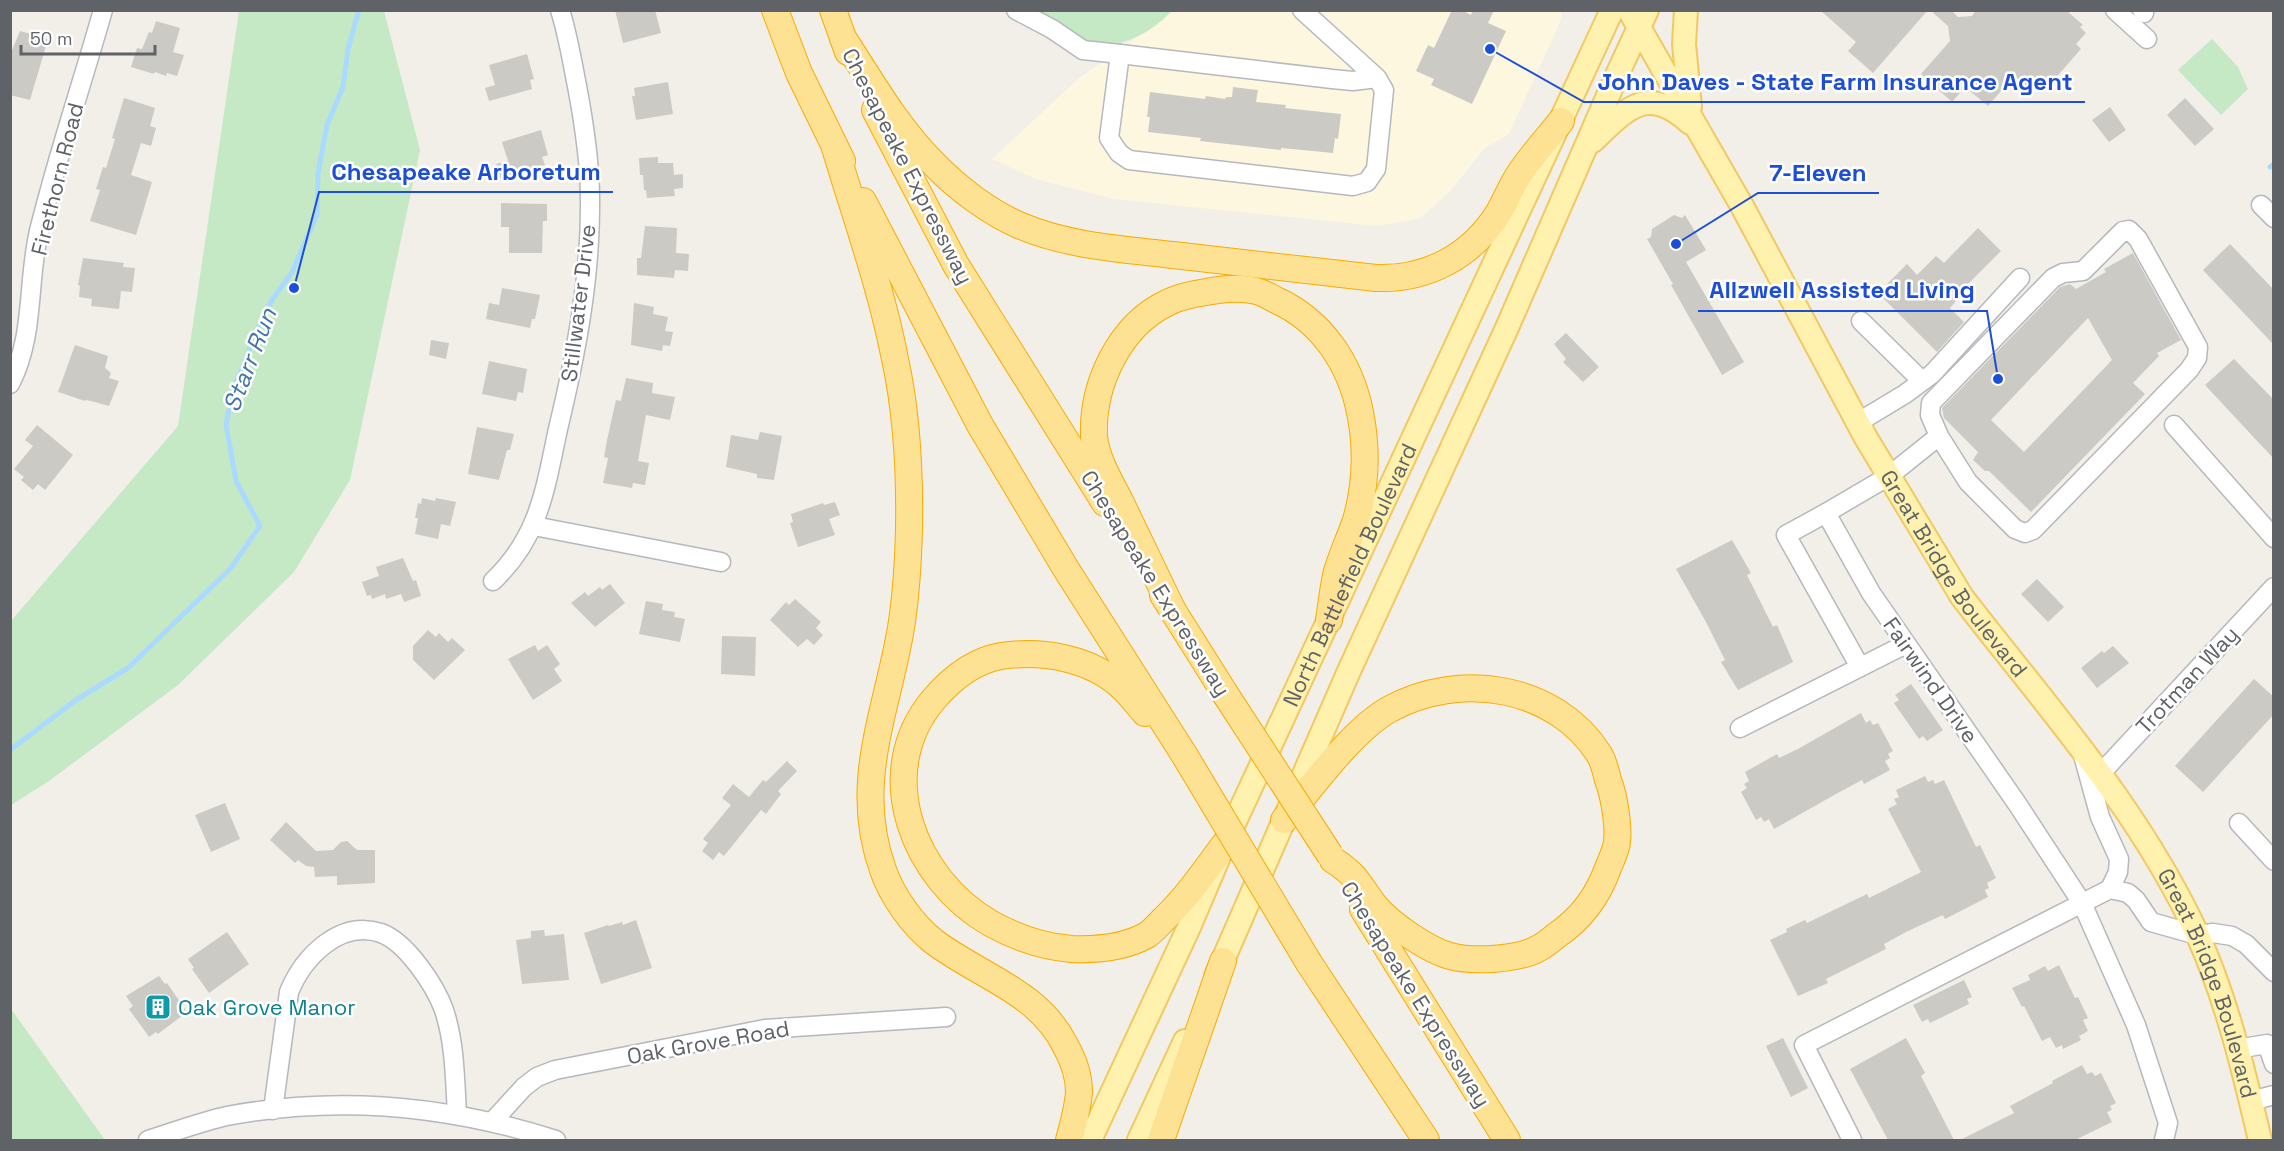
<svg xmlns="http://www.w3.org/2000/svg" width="2284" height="1151" viewBox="0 0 2284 1151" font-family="'Space Grotesk',sans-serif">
	<rect width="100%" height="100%" fill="#f1efe8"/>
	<polygon fill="#fef7e0" points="1174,11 1561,11 1561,20 1509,134 1485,148 1451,190 1421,218 1378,226 1114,199 1036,179 992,159 1078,79"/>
	<g fill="#c5e8c5">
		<polygon points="239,11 384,11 420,150 350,480 294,572 178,685 49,781 11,805 11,621 178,426"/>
		<path d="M1029,11h142c-15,19 -54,41 -79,31 -22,-8 -43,-21 -63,-31z"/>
		<polygon points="2212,39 2238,67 2248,89 2221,115 2178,70"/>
		<polygon points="10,1009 11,1009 105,1140 11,1140"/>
	</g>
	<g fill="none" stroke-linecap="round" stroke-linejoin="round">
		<g stroke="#aadaff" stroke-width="5">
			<polyline points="2270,167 2274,164"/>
			<polyline points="10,750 76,700 128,668 230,569 260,526 236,481 226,424 233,391 253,340 270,303 292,272 317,215 318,173 327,125 343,87 348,49 359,10"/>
		</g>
	</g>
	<g fill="#cccac5" fill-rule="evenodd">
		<polygon points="615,10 655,10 661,33 623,43"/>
		<polygon points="1452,10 1461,10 1471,15 1473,10 1494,10 1488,23 1506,31 1472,104 1431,85 1434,79 1416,71 1428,45 1434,48"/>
		<polygon points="1820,10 1928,10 1873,73 1848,51 1856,42"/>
		<polygon points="1930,10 1951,10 1958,17 1972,16 1976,10 2066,10 2083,25 2080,27 2086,33 2076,44 2081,49 2052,82 2047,78 2036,90 2030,85 2028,88 2014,76 1988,106 1965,87 1952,102 1921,74 1950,41 1948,26"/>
		<polygon points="156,21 180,28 173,52 184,55 177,76 167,73 166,76 155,72 154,74 131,67 137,48 142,49 149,32 152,33"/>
		<polygon points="20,31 48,39 30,100 10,95 10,55"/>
		<polygon points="527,54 534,79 530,80 532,89 489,101 485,88 495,85 489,65"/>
		<polygon points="668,82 673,114 636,120 632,96 635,96 634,88"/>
		<polygon points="1233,87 1258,90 1256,102 1286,105 1285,108 1341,114 1338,139 1335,138 1333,153 1281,148 1281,150 1200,141 1201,138 1148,132 1150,117 1147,117 1150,92 1205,99 1206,96 1225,99 1226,97 1232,97"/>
		<polygon points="124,98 155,108 150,126 156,128 151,146 141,143 131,175 152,182 136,235 90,221 100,190 96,189 103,167 106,168 115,139 112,138"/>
		<polygon points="2185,98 2214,129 2195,146 2167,115"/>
		<polygon points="2110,107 2126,130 2109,142 2092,120"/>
		<polygon points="541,130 548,155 542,157 545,165 500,178 496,164 508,161 502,142"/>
		<polygon points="658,157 658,163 673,163 674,175 683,174 683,188 674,189 675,196 647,198 646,190 644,190 643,175 640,175 639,158"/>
		<polygon points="501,203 547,204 547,221 543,221 542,253 509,253 509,227 501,227"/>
		<polygon points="1674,215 1682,218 1685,215 1706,250 1686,262 1744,362 1722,375 1671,285 1673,284 1647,239 1651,237 1652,229"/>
		<polygon points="645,226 677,228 676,253 689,254 688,271 675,270 674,278 637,275 637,258 641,258"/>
		<polygon points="1978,228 2001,251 1960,292 1962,294 1950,308 1964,322 1937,352 1878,293 1907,264 1917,275 1936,256 1944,263"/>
		<polygon points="2230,244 2274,290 2274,345 2203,270"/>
		<path d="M2133,253l48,87 -24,13 2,3 -26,27 12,11 -114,118 -42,-41h-4l-12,-11 5,-8 -34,-34 -2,-10 118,-121 10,-3 6,5 30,-17 -2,-3zM2088,318l24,42 -88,92 -33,-32z"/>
		<polygon points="83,258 124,263 123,267 135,268 132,292 121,291 119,309 91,306 92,299 79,297 80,286 78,285"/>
		<polygon points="502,288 540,295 535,319 532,319 530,328 486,319 489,303 499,305"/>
		<polygon points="634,303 654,307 653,314 668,317 665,331 673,332 670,346 663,345 662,351 631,345"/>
		<polygon points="1566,333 1599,367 1583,382 1563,362 1566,359 1554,344"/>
		<polygon points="431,340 449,343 446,359 429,355"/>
		<polygon points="75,345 108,356 105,368 111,373 109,378 119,381 109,406 95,402 86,400 85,401 58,392"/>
		<polygon points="2234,359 2274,400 2274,459 2205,385"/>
		<polygon points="489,361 527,369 523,393 518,392 516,401 482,394"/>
		<polygon points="626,378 653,383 652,393 675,397 670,420 646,415 638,461 649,463 645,485 633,483 632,488 603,483 608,458 604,457 607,440 616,400 621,401"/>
		<polygon points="37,425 73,455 45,490 38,484 33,490 21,480 24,477 14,469 33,446 25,440"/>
		<polygon points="477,427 514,434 510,450 507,450 499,480 468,474"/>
		<polygon points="760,432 782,436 774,480 757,478 757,474 726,467 731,435 758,440"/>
		<polygon points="422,498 435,501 436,498 456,502 450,526 441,524 438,539 415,534 418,518 415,518 418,503 421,504"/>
		<polygon points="835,502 840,515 829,519 835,535 798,547 790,523 793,522 791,514 823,503 824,505"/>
		<polygon points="1732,540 1751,573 1747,575 1773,627 1777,625 1793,662 1738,690 1721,662 1725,660 1706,622 1676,569"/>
		<polygon points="403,558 413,581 416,580 421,596 404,602 401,594 386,599 385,594 372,599 371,595 367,596 362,582 379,576 376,567"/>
		<polygon points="2037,579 2064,607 2048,622 2021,594"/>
		<polygon points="610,584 625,603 595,627 571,603 585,592 588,596 600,587 602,590"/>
		<polygon points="795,599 821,622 816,628 823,635 814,645 807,639 798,647 770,620 786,602 789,605"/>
		<polygon points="646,601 663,604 662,610 675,612 674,617 685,619 680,642 639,634"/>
		<polygon points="428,630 436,637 439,633 448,642 452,638 465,650 434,680 413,660 413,646"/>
		<polygon points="722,636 756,637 755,676 721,674"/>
		<polygon points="535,645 538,651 547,645 560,664 554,669 562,681 533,700 508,659"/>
		<polygon points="2113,646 2129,663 2097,688 2081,668 2102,651 2104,653"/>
		<polygon points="2254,679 2274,697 2274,714 2203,792 2175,766"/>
		<polygon points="1911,684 1943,730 1927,741 1923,736 1919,739 1894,703 1899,700 1895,695"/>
		<polygon points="1861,713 1866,723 1870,720 1873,725 1878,723 1893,751 1888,754 1890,758 1885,761 1890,770 1864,784 1862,780 1836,794 1774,829 1769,819 1764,822 1761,817 1756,820 1741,792 1747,788 1744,784 1749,781 1745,772 1777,754 1779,758 1798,749"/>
		<polygon points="787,761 797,771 778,791 781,794 766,814 761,810 724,856 719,852 713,860 702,851 708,843 703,839 731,805 722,798 733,784 749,797 763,780 766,782"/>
		<polygon points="1925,776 1928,782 1933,780 1935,784 1944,780 1976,847 1980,845 1996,878 1987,883 1989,888 1985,890 1988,897 1945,919 1943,915 1908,931 1884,944 1886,949 1826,979 1828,983 1798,996 1770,940 1787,932 1786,929 1805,920 1807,923 1867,894 1869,898 1921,872 1888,809 1897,804 1894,799 1899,797 1896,790"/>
		<polygon points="225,803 240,839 211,852 195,815"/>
		<polygon points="286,822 316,851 333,850 341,842 347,841 357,850 375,850 375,883 337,885 337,876 315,877 314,867 306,866 298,860 295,863 270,840"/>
		<polygon points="636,920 652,968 601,984 584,933 608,925 609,926 622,922 623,925"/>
		<polygon points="544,930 545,936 564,934 569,980 522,984 516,940 531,938 531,931"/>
		<polygon points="227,932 249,964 209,993 192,969 194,968 188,959"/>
		<polygon points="2059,965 2075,998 2078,997 2088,1018 2083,1020 2088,1031 2079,1036 2081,1040 2063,1049 2062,1045 2056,1048 2050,1037 2042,1041 2024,1006 2022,1007 2012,988 2030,980 2028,975 2045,966 2048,971"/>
		<polygon points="159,976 165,984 167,983 187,1012 158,1034 156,1032 149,1037 129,1009 133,1006 126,996"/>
		<polygon points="1964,980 1972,997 1967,999 1969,1004 1930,1023 1928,1019 1922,1022 1913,1005"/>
		<polygon points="1783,1038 1808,1088 1791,1097 1766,1046"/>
		<polygon points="1906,1038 1925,1073 1921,1076 1954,1140 1888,1140 1850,1069"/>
		<polygon points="2082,1065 2087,1074 2092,1072 2095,1076 2101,1073 2116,1103 2110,1106 2112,1110 2107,1112 2112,1122 2075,1140 1960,1140 2014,1113 2010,1106 2053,1083 2052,1081"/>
	</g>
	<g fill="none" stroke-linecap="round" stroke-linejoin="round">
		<g stroke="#b5b8bc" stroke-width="21">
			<g id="minor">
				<polyline points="1016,10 1052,29 1083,50 1120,54"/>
				<polyline points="1302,10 1377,78 1384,90 1376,169 1367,182 1353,186 1129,160 1119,153 1109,138 1120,54 1332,79 1353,81 1377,78"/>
				<polyline points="2115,10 2147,39"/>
				<polyline points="2142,10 2144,13"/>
				<polyline points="2261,205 2274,218"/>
				<polyline points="1861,321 1922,381"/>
				<path d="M10,384c25,-48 17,-102 29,-153 18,-74 43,-147 64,-221"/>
				<polyline points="1857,423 1905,394 1932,374 2020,278"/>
				<polyline points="2174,425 2274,538"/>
				<polyline points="1939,436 1968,482 2015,529 2025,533 2033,530 2189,370 2197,358 2198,347 2138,239 2129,230 2123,231 2083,271 2063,273 2053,278 1931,403 1930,415 1939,436 1889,476 1826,513 1871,593 2018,805 2082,903 2136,1025 2168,1123 2164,1140"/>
				<polyline points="1826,513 1786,535 1860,667"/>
				<polyline points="534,526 721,562"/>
				<path d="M493,581c47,-45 52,-92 65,-152 18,-75 33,-152 32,-230 0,-38 -6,-76 -13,-113 -5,-25 -9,-51 -17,-76"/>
				<polyline points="1740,728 1906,644"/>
				<polyline points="2083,755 2100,817 2119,859 2118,872 2110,889"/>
				<polyline points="2101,773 2274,587"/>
				<polyline points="2239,823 2274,861"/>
				<polyline points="2110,889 2128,893 2136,900 2151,922 2197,935 2213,933 2232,936 2246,944 2274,972"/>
				<polyline points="2237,1049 2267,1044 2274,1064"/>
				<polyline points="2251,1101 2274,1095"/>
				<path d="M273,1110l16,-118c14,-34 50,-73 92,-59 25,9 54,52 63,77 11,33 11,70 13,105"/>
				<polyline points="492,1122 524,1087 537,1077 555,1070 765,1029 946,1017"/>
				<path d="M148,1140c26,-8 52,-18 79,-24 111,-21 223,-10 329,24"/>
				<polyline points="1852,1140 1804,1045 2110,889"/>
			</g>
		</g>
		<g stroke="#f2c960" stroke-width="26">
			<g id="major">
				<path id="s1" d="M1629,10l113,196 124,232 96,159c84,109 178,212 236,339 29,64 46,136 62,204"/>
				<polyline points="1686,10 1684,44 1690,107"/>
				<path d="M1593,141c34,-33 55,-57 97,-18"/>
				<polyline points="1216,976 1349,671 1506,330 1617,75 1647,10"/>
				<path id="s2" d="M1090,1140l100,-215 34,-80 388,-835"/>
				<polyline points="1139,1140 1185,1041"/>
			</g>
		</g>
		<g stroke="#f9ab00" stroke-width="28">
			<g id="highway">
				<polyline points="775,10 799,73 842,161"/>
				<polyline points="833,10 848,52"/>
				<path d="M843,38c28,43 54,89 90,125 24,25 57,50 88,63 47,20 101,23 152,29 67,7 135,15 203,23 51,2 96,-22 123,-66 7,-12 12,-25 19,-36 12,-19 29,-37 43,-55"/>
				<polyline points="875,110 956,265 1105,503"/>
				<path d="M835,148c21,70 46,139 60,211 12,55 15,113 14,170 -1,38 -3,77 -11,115 -16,80 -44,145 -15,226 9,26 29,54 50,71 46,35 105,50 132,104 8,14 14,30 14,47 -1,16 -6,33 -10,48"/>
				<polyline points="863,201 980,425 1066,569 1185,756"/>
				<polyline points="1163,595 1224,692"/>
				<path d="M1172,609c-17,-35 -34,-71 -51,-106 -10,-20 -25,-44 -27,-67 -2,-51 25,-110 73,-133 11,-6 26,-9 39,-11 16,-3 34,-5 50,-1 6,1 14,6 20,9 46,21 74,63 84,112 7,35 6,73 -4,108 -6,18 -15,36 -20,55 -3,15 -5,31 -7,45"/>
				<path d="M1145,713c-7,-8 -14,-17 -21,-24 -32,-31 -81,-39 -123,-33 -28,5 -49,22 -67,43 -63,74 -20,180 56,224 25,14 54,24 82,26 26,1 52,-1 75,-14 6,-4 12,-11 17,-16 23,-22 41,-48 60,-74"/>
				<path d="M1284,820c28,-33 68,-90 106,-111 69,-38 165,-24 209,45 5,8 7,18 9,26 6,15 11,46 9,62 -1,9 -6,18 -9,26 -10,28 -26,50 -51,67 -6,5 -12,10 -18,13 -20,12 -67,14 -89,8 -22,-6 -60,-32 -75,-50 -16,-21 -18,-31 -42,-46"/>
				<polyline points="1363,909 1507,1140"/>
				<polyline points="1309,963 1426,1140"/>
				<polyline points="1161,1140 1223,961"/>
			</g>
		</g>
		<use href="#minor" stroke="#fff" stroke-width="18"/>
		<use href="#major" stroke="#fff2af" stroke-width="22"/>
		<use href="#highway" stroke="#fde293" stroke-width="26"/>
		<g stroke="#f9ab00" stroke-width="28" stroke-linecap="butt">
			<g id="highway-bridge">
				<polyline points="1224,692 1330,855"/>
				<polyline points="1185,756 1309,963"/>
			</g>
		</g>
		<use href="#highway-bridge" stroke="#fde293" stroke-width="26"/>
	</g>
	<defs>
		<g id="building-square" transform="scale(1.35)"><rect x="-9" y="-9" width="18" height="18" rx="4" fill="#0f9aa8" stroke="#fff"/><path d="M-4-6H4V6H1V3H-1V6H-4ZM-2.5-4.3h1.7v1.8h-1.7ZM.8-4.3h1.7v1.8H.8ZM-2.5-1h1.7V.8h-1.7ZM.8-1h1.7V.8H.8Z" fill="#fff"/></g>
	</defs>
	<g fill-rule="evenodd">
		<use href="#building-square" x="158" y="1007"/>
	</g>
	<g text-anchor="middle" stroke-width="5" stroke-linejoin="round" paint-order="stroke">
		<g font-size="22" fill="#5f6368" stroke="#fff">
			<text transform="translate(908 166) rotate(63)" y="8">Chesapeake Expressway</text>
			<text transform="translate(57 179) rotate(-76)" y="8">Firethorn Road</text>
			<text transform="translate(578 303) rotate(-83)" y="8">Stillwater Drive</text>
			<text dy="8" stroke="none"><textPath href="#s1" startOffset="651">Great Bridge Boulevard</textPath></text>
			<text dy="8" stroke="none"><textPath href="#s2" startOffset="622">North Battlefield Boulevard</textPath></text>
			<text transform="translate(1156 583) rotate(58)" y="8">Chesapeake Expressway</text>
			<text transform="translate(1931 680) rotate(55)" y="8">Fairwind Drive</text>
			<text transform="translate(2187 680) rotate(-47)" y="8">Trotman Way</text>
			<text dy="8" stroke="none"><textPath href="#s1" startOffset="1137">Great Bridge Boulevard</textPath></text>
			<text transform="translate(1416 994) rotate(58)" y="8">Chesapeake Expressway</text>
			<text transform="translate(708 1042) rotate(-10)" y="8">Oak Grove Road</text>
		</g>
		<g font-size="22" fill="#0d838f" stroke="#fff" text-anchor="start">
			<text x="178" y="1015">Oak Grove Manor</text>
		</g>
		<g font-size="24" font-style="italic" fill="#4174aa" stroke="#fff">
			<text transform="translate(250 360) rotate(-69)" y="8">Starr Run</text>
		</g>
	</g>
	<path fill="none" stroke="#1d4ed8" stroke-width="2" d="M1490 49L1584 102H2085M294 288L319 192H613M1676 244L1758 193H1879M1998 379L1987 311H1698"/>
	<g fill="#1d4ed8" stroke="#fff" stroke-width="2">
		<circle cx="1490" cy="49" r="6"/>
		<circle cx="294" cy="288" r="6"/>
		<circle cx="1676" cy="244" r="6"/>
		<circle cx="1998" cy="379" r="6"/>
	</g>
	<g font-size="24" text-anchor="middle" font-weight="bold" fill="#1d4ed8" stroke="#fff" stroke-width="5" stroke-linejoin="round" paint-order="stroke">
		<text x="1835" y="90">John Daves - State Farm Insurance Agent</text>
		<text x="466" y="180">Chesapeake Arboretum</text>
		<text x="1818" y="181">7-Eleven</text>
		<text x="1842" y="298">Allzwell Assisted Living</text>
	</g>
	<rect width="2284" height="1151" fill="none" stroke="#5f6368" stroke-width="24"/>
	<path d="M21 45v9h134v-9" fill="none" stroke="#5f6368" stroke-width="3"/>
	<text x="30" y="45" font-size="18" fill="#5f6368" stroke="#ffffff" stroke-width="4.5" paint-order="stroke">50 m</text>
</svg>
